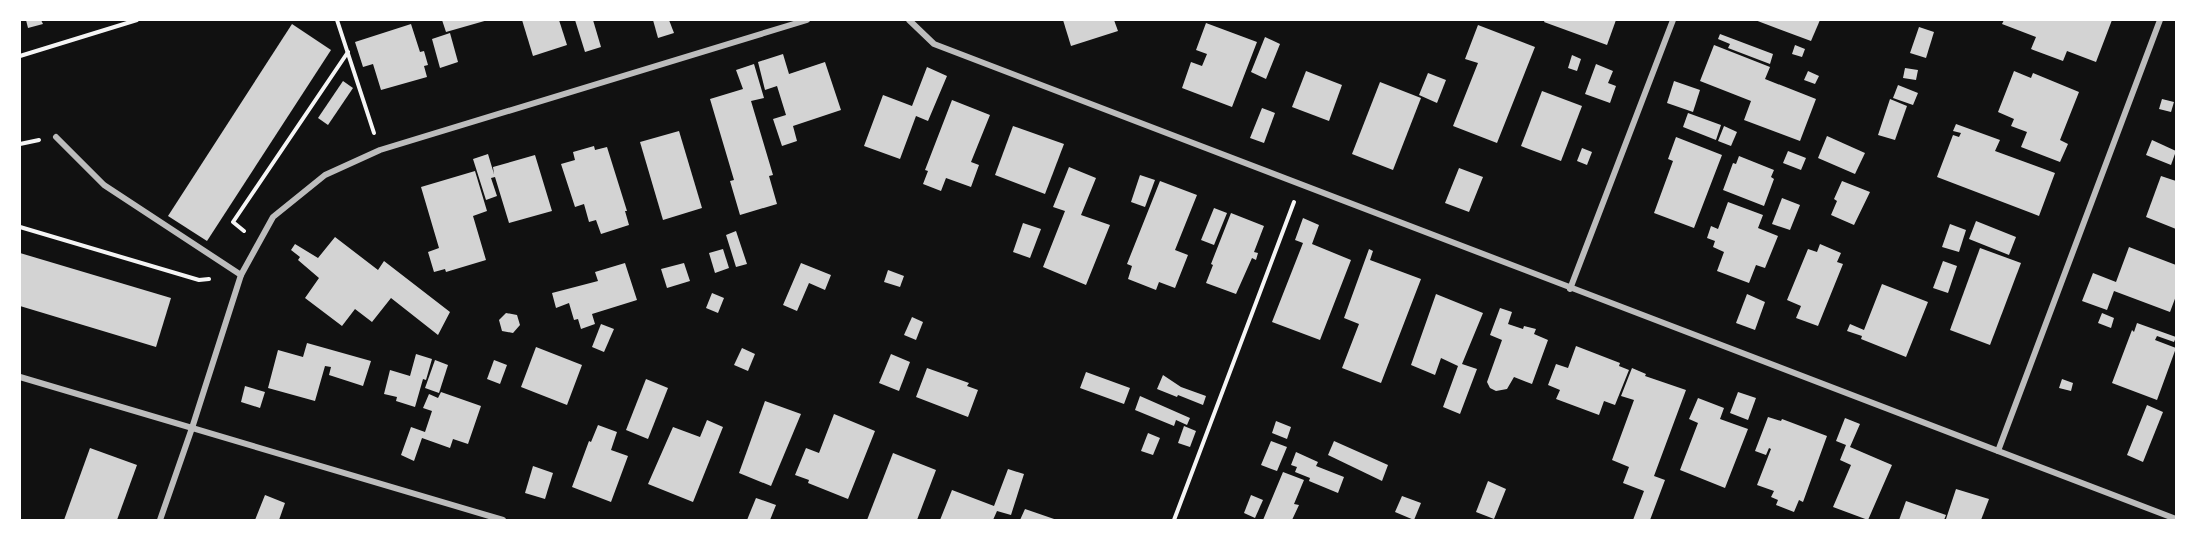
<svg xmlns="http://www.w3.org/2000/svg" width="2196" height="540" viewBox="0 0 2196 540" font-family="'Alegreya Sans',sans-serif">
	<rect width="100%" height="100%" fill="#111"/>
	<g fill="#d3d3d3">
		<polygon points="26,20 41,20 43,24 28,28"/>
		<polygon points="442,20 488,20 446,32"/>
		<polygon points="522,20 559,20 567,45 533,56"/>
		<polygon points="575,20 593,20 601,47 585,52"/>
		<polygon points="653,20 669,20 674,33 658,38"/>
		<polygon points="1063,20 1114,20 1118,31 1071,46"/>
		<polygon points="1545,20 1616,20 1607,45 1544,22"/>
		<polygon points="1755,20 1820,20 1811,41"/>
		<polygon points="2004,20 2112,20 2096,62 2067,51 2063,61 2031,49 2036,37 2002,24"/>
		<polygon points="1206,23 1257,42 1232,107 1182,88 1191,62 1202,66 1207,54 1196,50"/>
		<polygon points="292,24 331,50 207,241 168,216"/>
		<polygon points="411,24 420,52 424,51 428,65 424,66 427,77 381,90 373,64 363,67 355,42"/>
		<polygon points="1478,25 1535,47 1497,143 1453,126 1478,63 1465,59"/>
		<polygon points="1919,27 1934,32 1926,58 1910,53"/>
		<polygon points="450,33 458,62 440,68 432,39"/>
		<polygon points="1720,34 1773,54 1770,64 1728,48 1730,44 1718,39"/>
		<polygon points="1265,37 1280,44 1266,79 1251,72"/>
		<polygon points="1714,45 1770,67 1765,79 1816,99 1800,141 1744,120 1751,101 1700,81"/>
		<polygon points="1795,45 1805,49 1802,57 1792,54"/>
		<polygon points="783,54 789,74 825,62 841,110 793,126 797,141 782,146 773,119 786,115 777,86 765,90 758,62"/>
		<polygon points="1572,55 1581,59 1577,71 1568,68"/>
		<polygon points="754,64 764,98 751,101 773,175 769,176 777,204 740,215 730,181 734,180 710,99 743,89 736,70"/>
		<polygon points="1596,64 1613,71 1608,83 1616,86 1610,103 1585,94"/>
		<polygon points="927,67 947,76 928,121 916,116 900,159 864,146 883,95 912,106"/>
		<polygon points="1905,68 1918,70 1916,80 1903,78"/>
		<polygon points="1306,71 1342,85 1329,121 1292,107"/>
		<polygon points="1808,71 1819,76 1815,84 1804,80"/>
		<polygon points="2014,71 2031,78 2033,73 2079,92 2060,140 2068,144 2060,162 2021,147 2027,132 2011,126 2014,119 1998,112"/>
		<polygon points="1428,73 1446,80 1437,103 1419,95"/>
		<polygon points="343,81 353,88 328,125 318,118"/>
		<polygon points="1674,81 1700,90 1693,112 1667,103"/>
		<polygon points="1380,82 1421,98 1393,170 1352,154"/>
		<polygon points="1898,85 1918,93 1913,105 1893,98"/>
		<polygon points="1542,91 1582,106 1561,161 1521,146"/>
		<polygon points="1890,99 1907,106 1895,140 1878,135"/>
		<polygon points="2162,99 2174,102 2171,112 2159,109"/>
		<polygon points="952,100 990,115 971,162 979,165 971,187 946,178 941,191 923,184 928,171 925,170"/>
		<polygon points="1262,108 1275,113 1264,143 1250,138"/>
		<polygon points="1688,113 1721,125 1716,140 1683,127"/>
		<polygon points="1956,124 2000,140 1995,151 2055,173 2039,216 1937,177 1953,135 1959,137 1961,133 1953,131"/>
		<polygon points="1013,126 1064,144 1045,194 995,175"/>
		<polygon points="1724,126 1737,132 1731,146 1718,141"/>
		<polygon points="679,131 702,208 663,220 640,142"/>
		<polygon points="1827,136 1865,153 1855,174 1818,158"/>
		<polygon points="1676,137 1722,155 1694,228 1654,213 1673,161 1668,159"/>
		<polygon points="2152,140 2176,151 2171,165 2146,155"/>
		<polygon points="594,146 595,150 607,147 627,211 625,211 629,225 601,234 596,220 589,222 584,204 575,207 561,164 575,160 573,152"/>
		<polygon points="1582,148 1592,152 1587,165 1577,161"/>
		<polygon points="1788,151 1806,158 1801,170 1783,163"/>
		<polygon points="488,154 494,174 493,167 535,155 552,211 509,223 495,177 491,178 497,196 486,200 473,159"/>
		<polygon points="1739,156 1774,170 1771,177 1774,179 1764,206 1723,190 1733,163 1736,164"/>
		<polygon points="1069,167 1096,178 1081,215 1110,225 1086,285 1043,267 1065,211 1053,207"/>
		<polygon points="1459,168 1483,177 1469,212 1445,203"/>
		<polygon points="475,171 487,211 473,216 486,260 446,272 445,269 434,272 428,252 439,248 421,187"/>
		<polygon points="1140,175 1155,180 1145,207 1131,202"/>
		<polygon points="2161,176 2176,181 2176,229 2146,217"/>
		<polygon points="1160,181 1197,195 1175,250 1188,255 1175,288 1159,282 1156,290 1128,279 1132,266 1127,264"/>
		<polygon points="1842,181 1870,192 1854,225 1831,215 1837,201 1834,199"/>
		<polygon points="1782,198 1800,205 1790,230 1772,224"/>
		<polygon points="1728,202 1763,215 1758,228 1778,236 1765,268 1756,265 1749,283 1717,271 1724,252 1713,247 1715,241 1707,238 1711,226 1718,229"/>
		<polygon points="1214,208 1227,213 1214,245 1201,240"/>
		<polygon points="1231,213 1264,226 1254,252 1258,253 1256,260 1252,258 1236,294 1206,283 1213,265 1211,264"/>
		<polygon points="1303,218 1319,225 1312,244 1351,260 1320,340 1272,322 1303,243 1295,240"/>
		<polygon points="1976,221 2016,237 2009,255 1969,239"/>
		<polygon points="1023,223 1041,229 1030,258 1013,252"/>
		<polygon points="1950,224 1966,230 1959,252 1942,247"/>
		<polygon points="736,231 747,264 736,267 726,235"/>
		<polygon points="335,237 378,270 384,261 450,312 438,335 391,298 372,322 355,309 342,326 305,298 319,278 298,260 300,257 291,250 295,244 318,258"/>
		<polygon points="1820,244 1841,253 1837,262 1843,264 1818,326 1796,318 1801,306 1787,300 1808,249 1817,252"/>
		<polygon points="2129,247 2176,265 2176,296 2170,312 2114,291 2107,310 2082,301 2093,273 2116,282"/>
		<polygon points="1980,248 2021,263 1990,345 1950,330"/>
		<polygon points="723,249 729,268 715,273 709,253"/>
		<polygon points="1369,249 1373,251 1370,260 1421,279 1381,383 1342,368 1359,324 1344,318"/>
		<polygon points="20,253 171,298 156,347 20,306"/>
		<polygon points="1943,261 1957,266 1948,293 1933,288"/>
		<polygon points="625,263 637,300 592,314 595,324 581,329 578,319 574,320 569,303 556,308 552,293 598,281 595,272"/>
		<polygon points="684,263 690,281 667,288 661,269"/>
		<polygon points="801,263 831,275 825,290 809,283 797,311 783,305"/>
		<polygon points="888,270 904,276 900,287 884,282"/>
		<polygon points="1882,284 1928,302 1906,357 1861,339 1862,336 1847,331 1850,324 1864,330"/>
		<polygon points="712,293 724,298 718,313 706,308"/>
		<polygon points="1436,294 1483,313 1462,364 1477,369 1460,414 1443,407 1458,366 1441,358 1435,375 1411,365"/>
		<polygon points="1747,294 1765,302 1755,330 1736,323"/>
		<polygon points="1500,308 1512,312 1508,324 1523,329 1524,326 1536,329 1534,334 1548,340 1532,384 1514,377 1507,389 1496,391 1490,388 1487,382 1502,340 1490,335"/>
		<polygon points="506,313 517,315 520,325 513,333 502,331 499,320"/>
		<polygon points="2102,313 2114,318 2111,328 2098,323"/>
		<polygon points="912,317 923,322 916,340 904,335"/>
		<polygon points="2137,323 2176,337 2174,342 2157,336 2155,340 2176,348 2157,400 2112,383 2132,330 2134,332"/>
		<polygon points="601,324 614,329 604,352 592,347"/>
		<polygon points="307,343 371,361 363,386 329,375 331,367 325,366 315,401 268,388 278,350 303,357"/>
		<polygon points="1576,346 1620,363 1619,366 1629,370 1615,405 1604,401 1599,415 1556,399 1560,390 1548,385 1556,364 1568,368"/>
		<polygon points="536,347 582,365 567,405 521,387"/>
		<polygon points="742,348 755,354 748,371 734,365"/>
		<polygon points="416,354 432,359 426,380 423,379 415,407 396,401 397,397 384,394 390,370 410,376"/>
		<polygon points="891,354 910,362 899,391 879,383"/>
		<polygon points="435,360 448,365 439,393 425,388"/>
		<polygon points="494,360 507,365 500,384 487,379"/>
		<polygon points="927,368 969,383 967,386 978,390 968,417 916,397"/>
		<polygon points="1632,368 1646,374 1645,376 1686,390 1654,476 1665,480 1650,520 1633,520 1644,491 1623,483 1629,467 1612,460 1634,400 1621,396"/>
		<polygon points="1086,372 1130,388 1124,404 1080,388"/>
		<polygon points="1163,375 1181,387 1206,396 1203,405 1178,395 1177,397 1157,389"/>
		<polygon points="646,379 668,388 648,439 626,430"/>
		<polygon points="2062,379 2073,383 2071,391 2059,388"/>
		<polygon points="245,386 265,392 260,408 241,402"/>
		<polygon points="441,392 481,406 468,444 453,439 450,448 422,438 414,461 401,455 411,427 425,432 432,411 423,408 429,394 438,398"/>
		<polygon points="1738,392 1756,398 1748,420 1730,413"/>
		<polygon points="1140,396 1190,418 1187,425 1176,420 1174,426 1135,410"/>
		<polygon points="1698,398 1724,408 1720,419 1748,429 1725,488 1680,470 1698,423 1689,419"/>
		<polygon points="765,401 801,414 771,486 739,473"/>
		<polygon points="2147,405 2163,412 2143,462 2127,455"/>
		<polygon points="834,414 875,431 848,499 808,483 809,480 795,475 806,448 819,453"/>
		<polygon points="1768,417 1781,421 1782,419 1827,436 1803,502 1799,500 1794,512 1776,505 1778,500 1771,497 1774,491 1757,485 1771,449 1769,448 1766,455 1755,451"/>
		<polygon points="1845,418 1860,424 1850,447 1892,465 1868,520 1833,507 1851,465 1840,460 1846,445 1836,441"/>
		<polygon points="707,420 723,427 693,502 648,484 673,427 700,437"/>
		<polygon points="1276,421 1291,427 1287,439 1272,433"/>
		<polygon points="598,425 617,432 611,450 628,456 611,502 572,487 589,441 591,442"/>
		<polygon points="1184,426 1196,431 1190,447 1178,443"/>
		<polygon points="1148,433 1160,438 1153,455 1141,451"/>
		<polygon points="1271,441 1287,447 1277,471 1261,465"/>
		<polygon points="1334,441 1388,465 1382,481 1328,455"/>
		<polygon points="90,448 137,465 117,520 64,520"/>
		<polygon points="1296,452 1318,462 1316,466 1344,477 1338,493 1309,481 1310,478 1295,472 1297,467 1291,465"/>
		<polygon points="893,453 936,470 917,520 867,520"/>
		<polygon points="533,466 553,473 545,499 525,493"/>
		<polygon points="1008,469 1024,474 1011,515 997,511 993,520 940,520 952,490 994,506"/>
		<polygon points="1283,472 1304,480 1294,504 1299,505 1292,520 1263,520"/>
		<polygon points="1488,481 1506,489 1494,519 1476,512"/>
		<polygon points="1956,489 1989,499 1981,520 1952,520 1946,519"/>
		<polygon points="265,495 285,503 279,520 255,520"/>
		<polygon points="1251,495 1263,500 1255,518 1244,513"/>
		<polygon points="1402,496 1421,503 1414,520 1395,512"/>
		<polygon points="756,498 776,505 770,520 747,520"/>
		<polygon points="1906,501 1946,515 1944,520 1899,520"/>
		<polygon points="1025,509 1057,520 1020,520"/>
	</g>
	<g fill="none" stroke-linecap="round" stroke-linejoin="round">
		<g stroke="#f5f5f5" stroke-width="4">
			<polyline points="337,20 374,133"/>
			<polyline points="20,56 137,20"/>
			<polyline points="20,144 39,140"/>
			<polyline points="20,227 199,280 209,279"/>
			<polyline points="244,231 233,222 348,52"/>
			<polyline points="1174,520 1294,202"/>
		</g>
		<g stroke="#bcbcbc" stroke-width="6">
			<polyline points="909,20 934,44 2176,519"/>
			<polyline points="56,137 104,185 241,275"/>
			<polyline points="1570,289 1673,20"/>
			<polyline points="20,377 503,520"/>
			<polyline points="1998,451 2160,20"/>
			<polyline points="160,520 192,428 241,275 273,217 325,175 380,150 807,20"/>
		</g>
	</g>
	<rect width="2196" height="540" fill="none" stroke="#ffffff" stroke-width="42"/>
</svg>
